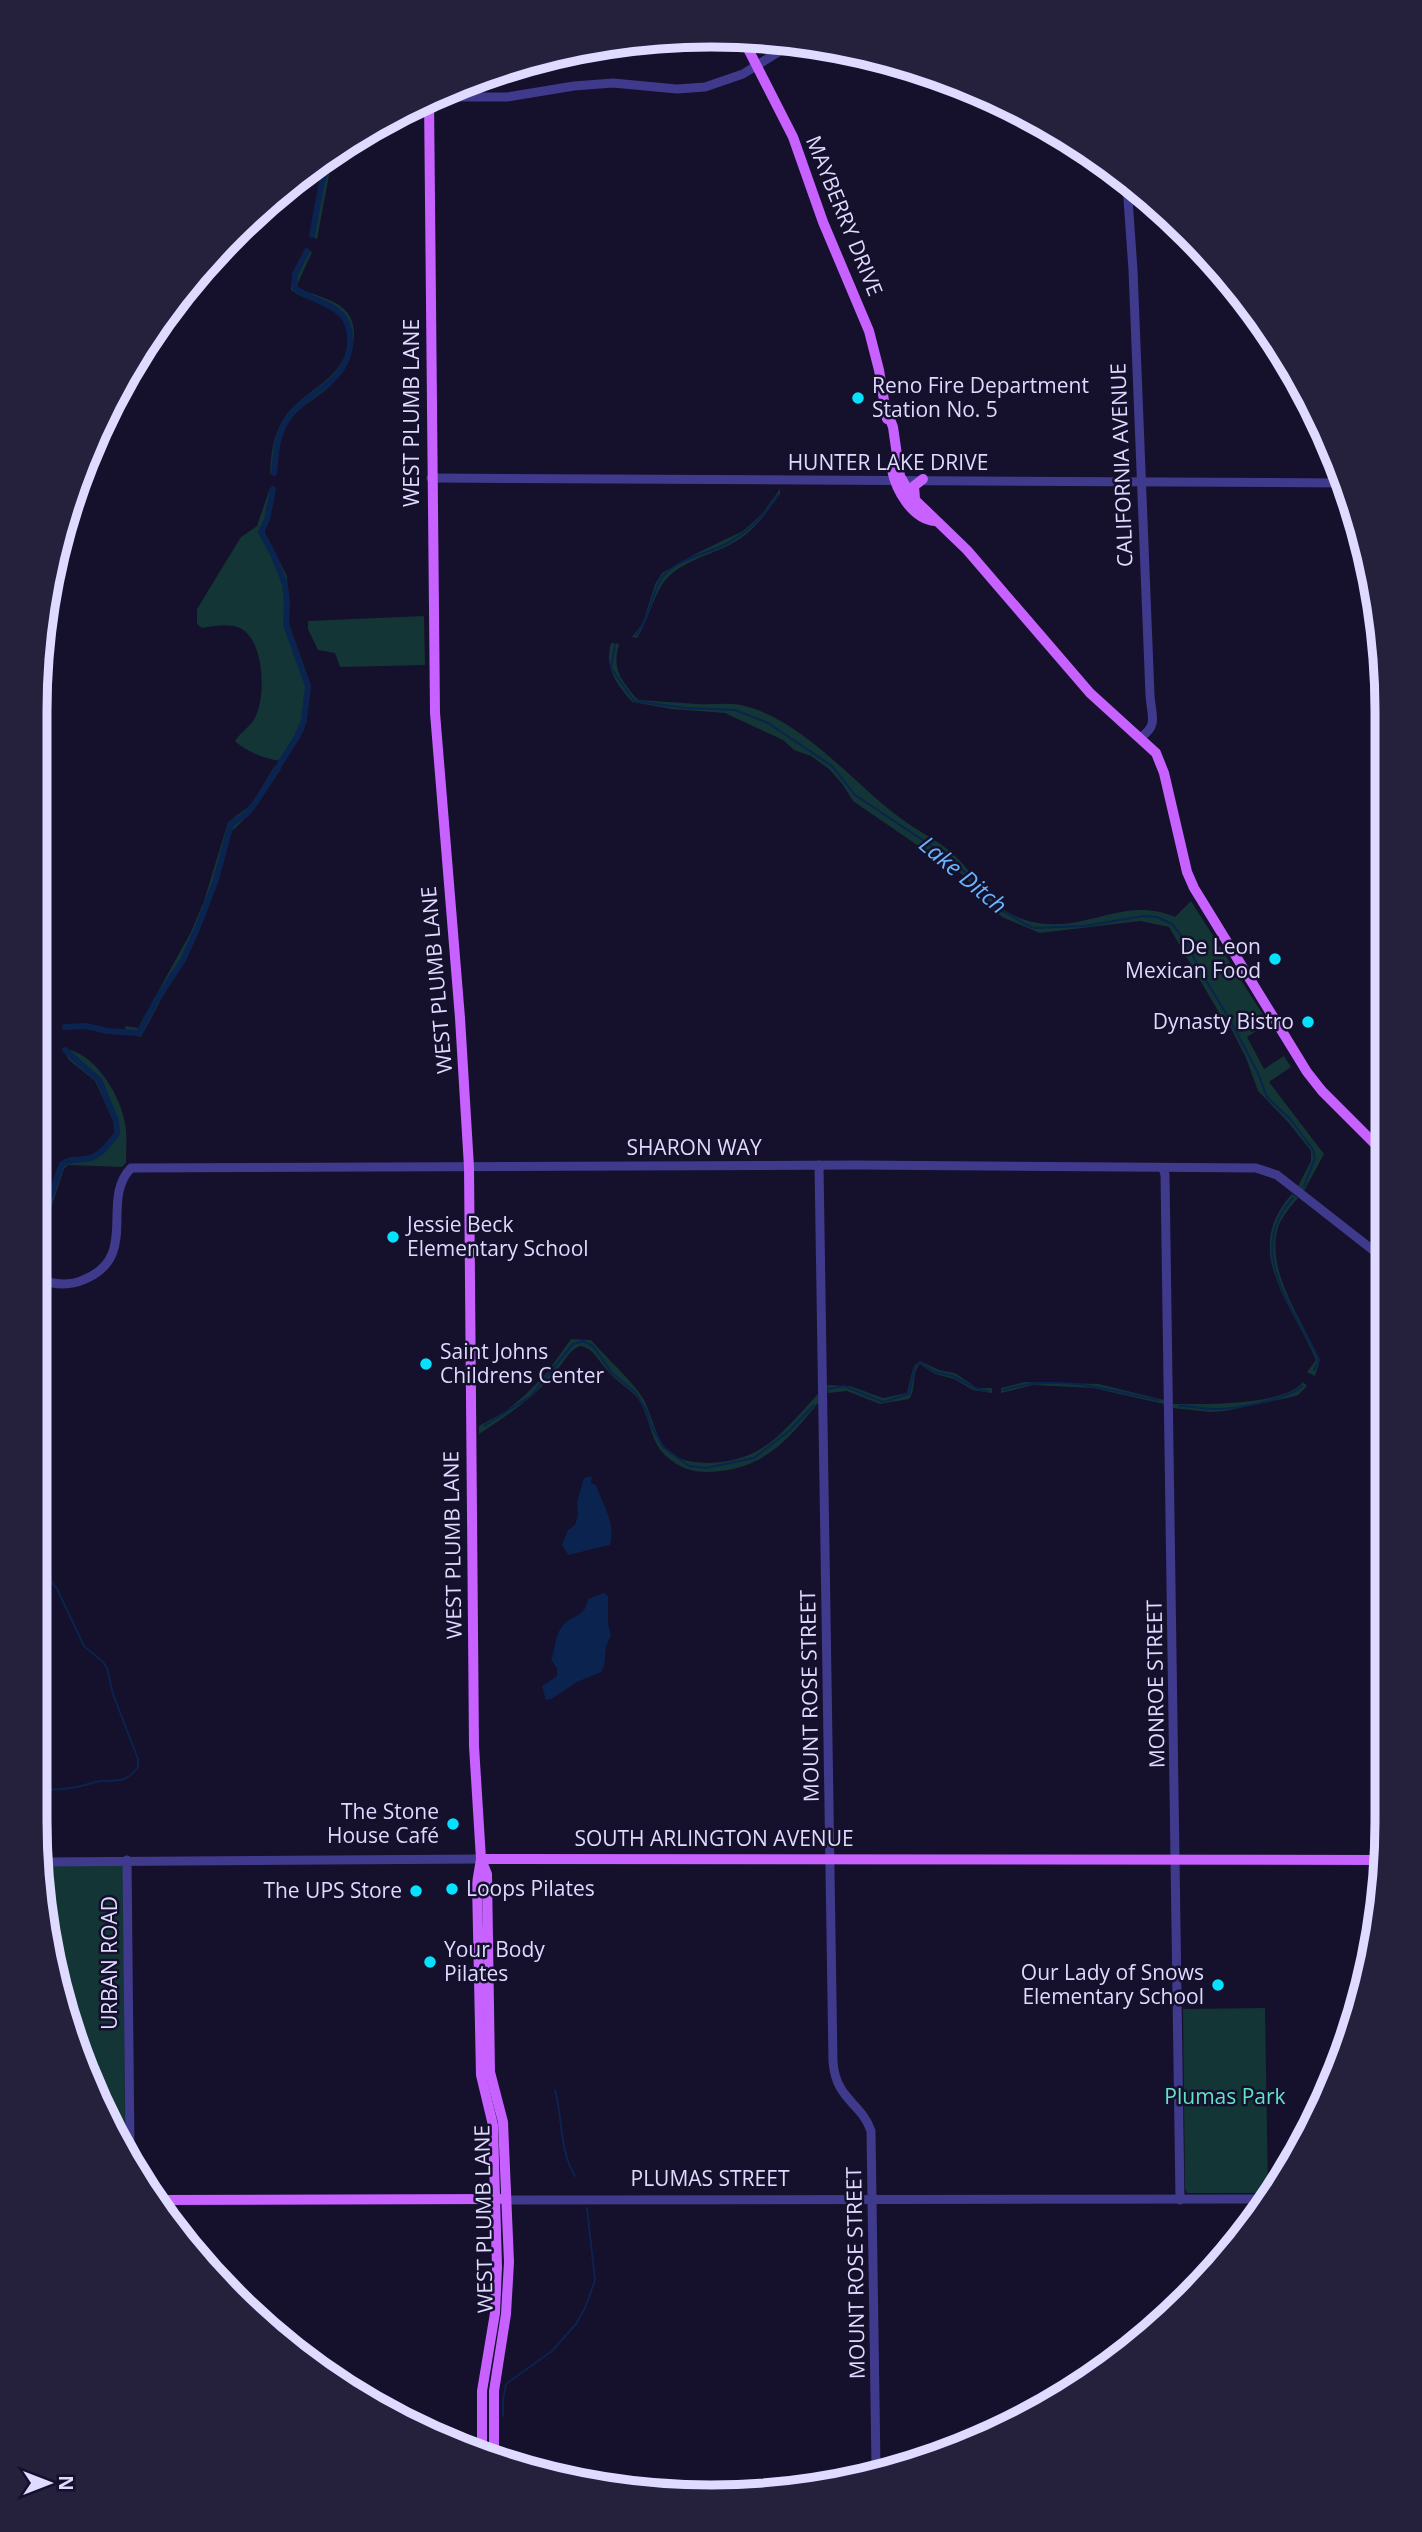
<svg xmlns="http://www.w3.org/2000/svg" width="1422" height="2532" viewBox="0 0 1422 2532" font-family="'Open Sans',sans-serif">
	<rect width="100%" height="100%" fill="#15102b"/>
	<g fill="#133535">
		<polygon points="333,154 317,239 311,236 327,158"/>
		<path d="M306,249l6,3 -14,31v5c15,7 38,11 49,24 17,23 0,58 -17,74 -11,11 -28,19 -38,31 -13,16 -14,38 -15,57h-7c1,-21 3,-40 15,-57 21,-30 67,-40 63,-84 0,-7 -3,-14 -9,-19 -14,-12 -34,-13 -48,-24l1,-14z"/>
		<path d="M270,488h5l-11,38 1,7 22,43 2,48 22,62 -7,44 -21,31c-15,-1 -37,-9 -48,-20 5,-8 13,-13 18,-20 14,-20 12,-81 -13,-93 -11,-5 -27,-2 -38,0l-5,-4v-15l44,-72 16,-11z"/>
		<path d="M780,489v5c-10,14 -21,30 -35,41 -22,18 -54,21 -76,41 -14,13 -20,44 -32,62l-5,-1 11,-14 12,-39 7,-11 37,-21 44,-21 19,-17z"/>
		<polygon points="424,616 425,665 340,667 335,653 318,650 308,629 308,621"/>
		<path d="M611,643l8,1c-7,26 1,33 16,53l4,3c19,1 39,3 58,4 16,1 32,-2 48,2 59,15 107,76 154,111 17,13 37,22 53,36 23,20 35,50 63,63 62,27 104,-24 160,1l16,-16 76,120 -1,4 -19,12 17,32 20,-13 7,11 -22,15 55,72 -20,37 -6,-5 13,-25v-10l-23,-29 -30,-31 -12,-33 -21,-42h-4l-52,-89 -29,-6 -100,12 -36,-15 -22,-15 -15,-24 -18,-16 -16,-7 -80,-55 -10,-16 -14,-16 -18,-13 -17,-6 -11,-10 -58,-27 -53,-4 -40,-7c-16,-19 -28,-34 -21,-59z"/>
		<polygon points="274,767 281,769 252,812 231,832 225,856 204,915 184,957 141,1037 126,1032 125,1026 138,1028 191,932 204,901 228,822 251,805"/>
		<path d="M62,1048c34,4 61,50 64,82 1,10 0,22 0,33l-4,4 -54,-2 -4,4 -15,45 -13,10v-12c13,-12 16,-31 23,-47 12,-8 14,-5 27,-7 13,-2 30,-18 30,-31l-21,-46 -26,-21z"/>
		<path d="M1292,1194l6,4c-7,8 -15,17 -19,27 -16,42 24,97 41,135l-5,16 -8,-4 9,-12c-24,-57 -76,-109 -24,-166z"/>
		<path d="M571,1339l20,1c13,15 46,46 53,60 8,16 11,35 22,49 10,11 24,13 39,14 58,0 77,-31 113,-69l1,8c-29,35 -51,63 -98,69 -22,3 -38,0 -55,-15 -17,-15 -15,-39 -28,-57 -8,-11 -22,-17 -31,-29 -9,-9 -13,-22 -27,-24 -11,4 -15,15 -23,24 -22,27 -49,45 -78,64v-8l27,-15 19,-16 21,-21z"/>
		<path d="M920,1361l19,9 16,3 22,15h15v5l-19,-3 -19,-11 -19,-5 -15,-10c-9,9 -3,25 -11,35l-29,5 -33,-13 -19,2 -1,-8 23,1 33,12 24,-5 6,-25z"/>
		<polygon points="1025,1382 1099,1384 1164,1400 1164,1404 1093,1388 1034,1385 1001,1393 1001,1388"/>
		<path d="M1303,1382l4,4 -9,9 -6,2 -67,14 -15,1 -37,-4v-4c30,0 111,2 130,-22z"/>
		<polygon points="42,1864 124,1864 125,2140 71,2038"/>
		<polygon points="1265,2008 1268,2189 1264,2193 1187,2193 1185,2188 1183,2009"/>
	</g>
	<g fill="#0b234f">
		<path d="M592,1476l-1,7 5,2c7,21 20,37 14,60l-42,10 -6,-10 6,-15 7,-5 3,-10 -1,-13 7,-24z"/>
		<path d="M604,1593l4,3v28l3,12 -5,10 -2,20 -3,6 -24,10 -26,17 -5,1 -4,-14 15,-10v-7l-6,-10c5,-10 3,-23 11,-32 10,-14 23,-8 26,-28z"/>
	</g>
	<g fill="none" stroke-linecap="round" stroke-linejoin="round">
		<g stroke="#0b234f" stroke-width="2">
			<path d="M636,635c14,-17 17,-47 27,-59 13,-15 37,-21 54,-28 25,-10 47,-31 61,-53"/>
			<polyline points="615,645 611,668 634,701 686,708 735,710 768,723 832,766 855,795 951,859 968,875 991,904 1025,924 1034,928 1084,926 1143,916 1157,917 1172,924 1186,942 1202,974 1230,1020 1257,1071 1267,1097 1291,1120 1313,1150 1315,1158 1304,1186"/>
			<path d="M1293,1198c-49,53 1,110 26,162l-5,10"/>
			<polyline points="829,1389 844,1386 883,1402 909,1394 915,1366 920,1362 935,1372 953,1376 975,1388 988,1391"/>
			<path d="M1004,1390c53,-17 103,0 154,10"/>
			<path d="M1179,1406c12,0 25,3 38,3 20,0 72,-10 85,-23"/>
			<polyline points="484,1426 531,1396 573,1344 583,1341 593,1346 612,1373 635,1392 647,1412 651,1425 663,1447 689,1466 706,1468 754,1458 789,1431 814,1405"/>
			<polyline points="35,1484 35,1475"/>
			<path d="M35,1789c20,2 38,0 57,-6 18,-6 31,5 46,-16v-8l-25,-65 -6,-26 -4,-6 -19,-16 -27,-57 -22,-30"/>
			<path d="M555,2090c8,30 4,59 20,86"/>
			<polyline points="503,2416 503,2400 506,2384 552,2351 576,2324 585,2308 595,2280 587,2208"/>
		</g>
		<g stroke="#0b234f" stroke-width="6">
			<polyline points="312,235 322,182 330,156"/>
			<path d="M274,473c2,-19 2,-35 12,-52 19,-29 61,-37 64,-76 0,-10 0,-18 -5,-26 -12,-17 -36,-19 -50,-31v-14l12,-23"/>
			<polyline points="65,1027 86,1026 107,1031 139,1033 156,1001 183,960 197,929 215,883 231,824 245,815 256,802 297,737 304,721 308,686 286,625 287,604 285,584 273,554 261,532 267,520 273,489"/>
			<path d="M36,1215l14,-18 12,-33c10,-7 17,-3 28,-6 12,-3 19,-15 27,-24l-1,-13 -17,-41 -34,-30"/>
		</g>
		<g stroke="#3f3a8b" stroke-width="9">
			<polyline points="432,97 507,97 574,86 613,83 677,89 705,87 743,74 796,41"/>
			<path d="M1127,185l6,85 17,425c1,20 9,30 -9,42"/>
			<polyline points="431,478 1346,483"/>
			<path d="M819,1165l14,897c3,38 28,40 38,69l5,336"/>
			<polyline points="1163,1168 1165,1175 1180,2200"/>
			<path d="M36,1278c15,6 31,9 47,2 58,-23 16,-79 48,-112l725,-3 400,3 21,7 106,83"/>
			<polyline points="127,1860 130,2149"/>
			<polyline points="42,1862 481,1859"/>
			<polyline points="507,2200 1264,2199"/>
		</g>
		<g stroke="#c761ff" stroke-width="10">
			<polyline points="743,39 793,137 823,222 869,331 879,370 887,419"/>
			<polyline points="429,98 435,713 460,1018 469,1167 474,1746 481,1859 477,1883 481,2075 493,2125 497,2267 495,2313 482,2391 482,2450"/>
			<polyline points="888,414 893,427 900,476 912,497 967,550 1090,693 1156,753 1164,773 1187,872 1194,888 1307,1072 1322,1091 1383,1152"/>
			<path d="M892,470c4,20 20,49 43,51"/>
			<polyline points="915,499 914,486 923,479"/>
			<polyline points="481,1859 1386,1860"/>
			<polyline points="481,1859 487,1874 490,2072 503,2122 509,2262 506,2314 494,2391 494,2455"/>
			<polyline points="157,2200 500,2199"/>
		</g>
	</g>
	<g fill="#06e1ff" stroke="#15102b" stroke-width="2.5">
		<circle cx="858" cy="398" r="7"/>
		<circle cx="1275" cy="959" r="7"/>
		<circle cx="1308" cy="1022" r="7"/>
		<circle cx="393" cy="1237" r="7"/>
		<circle cx="426" cy="1364" r="7"/>
		<circle cx="453" cy="1824" r="7"/>
		<circle cx="452" cy="1889" r="7"/>
		<circle cx="416" cy="1891" r="7"/>
		<circle cx="430" cy="1962" r="7"/>
		<circle cx="1218" cy="1985" r="7"/>
	</g>
	<g text-anchor="middle" stroke-width="5" stroke-linejoin="round" paint-order="stroke">
		<g font-size="21" fill="#dfdaff" stroke="#15102b">
			<text transform="translate(844 216) rotate(68)" y="7">MAYBERRY DRIVE</text>
			<text transform="translate(412 413) rotate(-90)" y="7">WEST PLUMB LANE</text>
			<text x="888" y="470">HUNTER LAKE DRIVE</text>
			<text transform="translate(1122 465) rotate(-92)" y="7">CALIFORNIA AVENUE</text>
			<text transform="translate(437 980) rotate(-95)" y="7">WEST PLUMB LANE</text>
			<text x="694" y="1155">SHARON WAY</text>
			<text transform="translate(453 1545) rotate(-91)" y="7">WEST PLUMB LANE</text>
			<text transform="translate(1156 1684) rotate(-91)" y="7">MONROE STREET</text>
			<text transform="translate(810 1696) rotate(-91)" y="7">MOUNT ROSE STREET</text>
			<text x="714" y="1846">SOUTH ARLINGTON AVENUE</text>
			<text transform="translate(110 1963) rotate(-90)" y="7">URBAN ROAD</text>
			<text x="710" y="2186">PLUMAS STREET</text>
			<text transform="translate(484 2219) rotate(-91)" y="7">WEST PLUMB LANE</text>
			<text transform="translate(856 2273) rotate(-91)" y="7">MOUNT ROSE STREET</text>
		</g>
		<g font-size="21" fill="#dfdaff" stroke="#15102b" text-anchor="start">
			<text x="872" y="393">Reno Fire Department<tspan x="872" dy="24">Station No. 5</tspan></text>
			<text x="1261" y="954" text-anchor="end">De Leon<tspan x="1261" dy="24">Mexican Food</tspan></text>
			<text x="1294" y="1029" text-anchor="end">Dynasty Bistro</text>
			<text x="407" y="1232">Jessie Beck<tspan x="407" dy="24">Elementary School</tspan></text>
			<text x="440" y="1359">Saint Johns<tspan x="440" dy="24">Childrens Center</tspan></text>
			<text x="439" y="1819" text-anchor="end">The Stone<tspan x="439" dy="24">House Café</tspan></text>
			<text x="466" y="1896">Loops Pilates</text>
			<text x="402" y="1898" text-anchor="end">The UPS Store</text>
			<text x="444" y="1957">Your Body<tspan x="444" dy="24">Pilates</tspan></text>
			<text x="1204" y="1980" text-anchor="end">Our Lady of Snows<tspan x="1204" dy="24">Elementary School</tspan></text>
		</g>
		<g font-size="21" fill="#61e4c6" stroke="#15102b">
			<text x="1225" y="2104">Plumas Park</text>
		</g>
		<g font-size="23" font-style="italic" fill="#68b6ff" stroke="#15102b">
			<text transform="translate(963 875) rotate(40)" y="8">Lake Ditch</text>
		</g>
	</g>
	<path d="M0 0H1422V2532H0ZM711 47H711A664 664 0 0 1 1375 711V1821A664 664 0 0 1 711 2485H711A664 664 0 0 1 47 1821V711A664 664 0 0 1 711 47Z" fill="#25203c" fill-rule="evenodd"/>
	<path fill="none" stroke="#dfdaff" stroke-width="9" d="M711 47H711A664 664 0 0 1 1375 711V1821A664 664 0 0 1 711 2485H711A664 664 0 0 1 47 1821V711A664 664 0 0 1 711 47Z"/>
	<g transform="translate(49 2483) rotate(90)" stroke="#15102b" stroke-width="5" paint-order="stroke">
	<path d="M0-5L12 26L0 18L-12 26Z" fill="#dfdaff"/>
	<text y="-10" font-size="19" font-weight="bold" text-anchor="middle" fill="#dfdaff">N</text>
	</g>
</svg>
